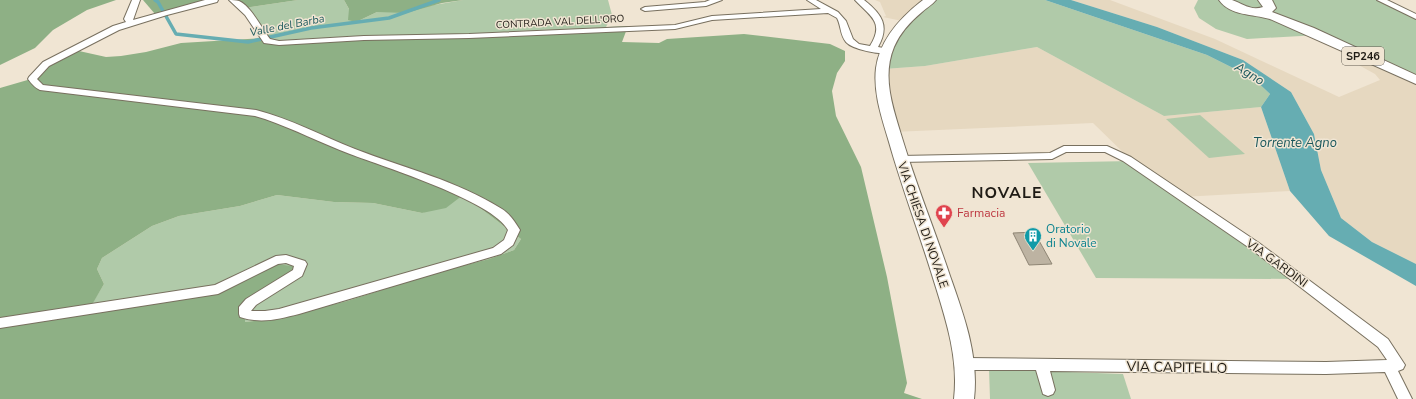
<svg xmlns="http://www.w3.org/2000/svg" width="1416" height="399" viewBox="0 0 1416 399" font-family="'Nunito Sans',sans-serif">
	<rect width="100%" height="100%" fill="#f0e5d3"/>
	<g fill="#e6d8c0">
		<polygon points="875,0 926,0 902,21 883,17 886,16 880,2"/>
		<polygon points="1071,0 1110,0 1215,39 1339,97 1380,80 1375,74 1355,63 1356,58 1416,84 1416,264 1372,242 1341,218 1321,170 1314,134 1291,92 1243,60 1157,27"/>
		<polygon points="1037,47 1164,116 1261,107 1290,191 1182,197 1132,161 1093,123 893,132 884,69 925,66"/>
	</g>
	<g fill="#b0caa9">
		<polygon points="298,0 344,0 356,22 377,12 393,12 463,0 608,0 612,15 606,27 287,42 273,41 265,38 244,8"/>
		<polygon points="930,0 1045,0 1207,55 1253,78 1270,94 1261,107 1164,116 1037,47 925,66 884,69 902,27"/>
		<polygon points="1198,0 1387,0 1416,15 1416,84 1356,58 1319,35 1247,39 1216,29 1199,18 1194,8"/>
		<polygon points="1200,115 1245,154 1209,158 1166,119"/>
		<polygon points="1132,161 1295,279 1096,278 1028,163"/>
		<polygon points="277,195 334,202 373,203 422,213 463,195 521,239 514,250 489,259 438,272 347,301 278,318 245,322 245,310 277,264 223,292 85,315 104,284 97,269 102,258 152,226 179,216 240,206"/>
		<polygon points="989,369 1123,374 1131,399 990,399"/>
	</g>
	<g fill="#8eb085" fill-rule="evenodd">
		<polygon points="0,0 116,0 87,10 53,30 35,48 0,65"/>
		<polygon points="143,0 211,0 155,14"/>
		<polygon points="235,0 298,0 244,8"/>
		<polygon points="344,0 463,0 442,3 406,13 377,12 356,22 348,20 349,9"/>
		<path d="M628,26l-6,16 37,1 8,-4 77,-5 86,10 15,7v10l-8,12 -5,18 4,25 25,51 26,110 20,106 -3,10 18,6h-922v-311l31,-9 39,-30 36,8 15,-1 25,-4 35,-9 84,-5 8,3 14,1zM277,195l57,7 39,1 49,10 24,-5 17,-13 58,44 -7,11 -25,9 -51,13 -91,29 -69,17 -33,4v-8l53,-47 -21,-3 -54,28 -137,23 18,-31 -7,-15 5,-11 50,-32 27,-10 61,-10z"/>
	</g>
	<polygon fill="#66adb2" points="1045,0 1071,0 1157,27 1243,60 1291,92 1314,134 1321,170 1341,218 1372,242 1416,264 1416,286 1329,236 1290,191 1261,107 1270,94 1253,78 1207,55"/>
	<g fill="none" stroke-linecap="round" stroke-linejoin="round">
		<polyline stroke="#66adb2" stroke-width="3.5" points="155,0 158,2 176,34 248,42 311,28 389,18 439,0"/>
	</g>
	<polygon fill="#bdb3a2" stroke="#8e8574" points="1036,232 1037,237 1052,264 1029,265 1013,233"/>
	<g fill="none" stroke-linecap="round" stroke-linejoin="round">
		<g stroke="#78705f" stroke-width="2">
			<g id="minor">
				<path d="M132,0h8l-7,20 72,-20h13l-1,2 -50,13 -48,15 -70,36 -12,13 6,6 213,25c35,9 66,26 99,39 49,19 103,32 147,60 8,5 13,13 18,21l-7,15 -12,9 -202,60c-20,5 -38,10 -59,3l-1,-3v-7l7,-8 47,-29 1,-4 -8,-3 -8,1 -60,30 -218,34v-10l215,-33 61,-29 10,-1 19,6 2,3 -5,12 -46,29 -5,6h14l14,-2 214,-61 11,-8 4,-10c-15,-29 -124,-63 -158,-76 -29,-11 -56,-25 -85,-35l-10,-3 -215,-26c-5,-2 -9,-7 -12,-11l1,-2 14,-15 70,-36 13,-4 -2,-3z"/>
				<path d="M229,0c3,0 7,0 10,1 12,5 23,28 31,38l9,2 85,-5 105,-2 206,-9 37,-9 109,-7 -14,-9h9l22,12 8,9 7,18 6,5 11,2c15,-24 0,-30 -15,-46h9c18,14 26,26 14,47l11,2 1,2c-6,6 -38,-2 -44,-9 -6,-7 -5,-17 -9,-24l-9,-5 -116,7 -37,9 -206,9 -105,2 -85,5 -15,-2 -19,-28z"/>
				<polygon points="710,0 722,0 706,6 645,11 641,9 645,7 705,2"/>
				<polygon points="1377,0 1387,0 1416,14 1416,19"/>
				<polygon points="1064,146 1107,146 1131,157 1259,243 1388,339 1405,365 1403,369 1398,371 1412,399 1398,399 1385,372 1326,374 1050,371 1055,390 1053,394 1048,396 1043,394 1036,370 965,370 960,368 958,364 960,360 965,358 1326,362 1387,360 1378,347 1251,249 1123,161 1105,152 1066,152 1052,159 900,162 895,159 900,156 1050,153"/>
			</g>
		</g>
		<g stroke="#78705f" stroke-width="2">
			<path id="secondary" d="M923,0h13c-4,5 -10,8 -14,12 -12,10 -22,21 -28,35 -13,31 0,64 9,94 14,46 32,90 47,135 14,40 29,80 24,123h-20c5,-42 -9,-82 -21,-121 -14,-46 -31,-90 -44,-136 -7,-24 -16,-49 -13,-74 4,-29 25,-51 47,-68z"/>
		</g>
		<g stroke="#78705f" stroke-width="2">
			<path id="primary" d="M1219,0c4,0 10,0 13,0 11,4 19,11 31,7l-5,-7h14l4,8 -4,4 42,16 102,47v9l-146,-65c-17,-5 -40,-3 -51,-19z"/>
		</g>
		<use href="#minor" fill="#fff" fill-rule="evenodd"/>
		<use href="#secondary" fill="#fff" fill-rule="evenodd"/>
		<use href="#primary" fill="#fff" fill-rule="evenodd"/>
	</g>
	<defs>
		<g id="pharmacy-pin" transform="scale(0.9)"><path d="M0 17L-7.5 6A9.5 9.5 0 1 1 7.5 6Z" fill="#e0444e" stroke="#f0e5d3"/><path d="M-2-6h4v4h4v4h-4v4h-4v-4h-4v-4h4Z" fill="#fff"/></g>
		<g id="building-pin" transform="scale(0.9)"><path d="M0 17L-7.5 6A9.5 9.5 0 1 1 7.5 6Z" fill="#0f9aa8" stroke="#f0e5d3"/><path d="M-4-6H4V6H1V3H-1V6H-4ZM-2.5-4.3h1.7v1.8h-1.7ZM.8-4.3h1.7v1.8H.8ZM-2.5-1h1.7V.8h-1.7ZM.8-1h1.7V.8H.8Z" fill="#fff"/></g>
	</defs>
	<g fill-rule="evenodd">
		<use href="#pharmacy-pin" x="944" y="213"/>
		<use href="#building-pin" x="1033" y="236"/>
	</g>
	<g text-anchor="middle" stroke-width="3" stroke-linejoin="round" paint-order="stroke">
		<g font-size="10" fill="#1f1b15" stroke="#f0e5d3">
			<text transform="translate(560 21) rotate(-3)" y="4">CONTRADA VAL DELL'ORO</text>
		</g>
		<g font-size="11" font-style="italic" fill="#1b585c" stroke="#f0e5d3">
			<text transform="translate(287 25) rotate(-11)" y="4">Valle del Barba</text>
		</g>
		<rect fill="#f0e5d3" stroke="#5e584e" stroke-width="1" x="1342" y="47" width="42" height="18" rx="3"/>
		<g font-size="11" font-weight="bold" fill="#1f1b15">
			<text x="1363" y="60">SP246</text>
		</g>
		<g font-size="12" fill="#be3a42" stroke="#f0e5d3" text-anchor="start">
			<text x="957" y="217">Farmacia</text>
		</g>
		<g font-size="12" fill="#1f1b15" stroke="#f0e5d3">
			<text transform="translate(923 225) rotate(71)" y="4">VIA CHIESA DI NOVALE</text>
			<text transform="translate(1277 263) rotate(36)" y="4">VIA GARDINI</text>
		</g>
		<g font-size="12" fill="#0d838f" stroke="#f0e5d3" text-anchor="start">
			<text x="1046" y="233">Oratorio<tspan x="1046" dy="14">di Novale</tspan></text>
		</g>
		<g font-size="13" font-style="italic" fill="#1b585c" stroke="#f0e5d3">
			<text transform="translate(1250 73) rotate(31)" y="5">Agno</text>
			<text x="1295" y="147">Torrente Agno</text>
		</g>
		<g font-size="14" fill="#1f1b15" stroke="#f0e5d3">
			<text transform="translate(1177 367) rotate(1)" y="5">VIA CAPITELLO</text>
		</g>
		<g font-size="16" font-weight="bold" letter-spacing="1" fill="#1f1b15" stroke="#f0e5d3">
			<text x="1007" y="198">NOVALE</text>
		</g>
	</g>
</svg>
